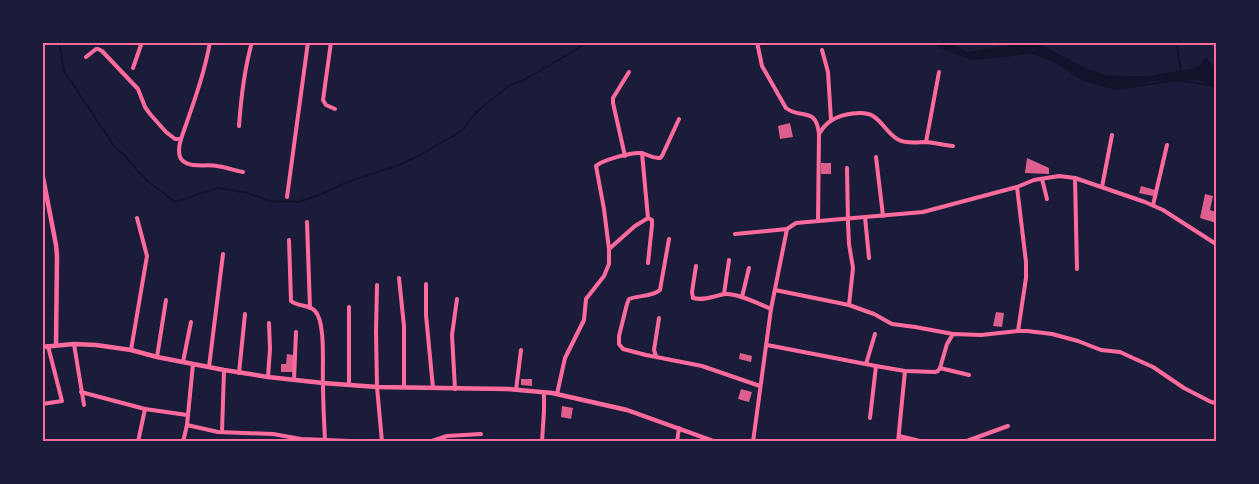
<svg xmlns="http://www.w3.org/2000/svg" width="1259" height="484" viewBox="0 0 1259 484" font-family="'Titillium Web',sans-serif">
	<rect width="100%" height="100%" fill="#1b1b3a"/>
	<polygon fill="#12122b" points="931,43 950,43 967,52 1021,43 1038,43 1083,67 1104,75 1126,76 1148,76 1191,69 1200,65 1202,61 1206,57 1212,65 1216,68 1216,87 1200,80 1153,81 1116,90 1083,81 1055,63 1030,53 1007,57 971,60 940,48"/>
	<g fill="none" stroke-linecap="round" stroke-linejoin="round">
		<g stroke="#12122b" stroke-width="2">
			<polyline points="60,42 60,47 64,71 114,146 123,154 146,180 175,202 217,188 248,193 270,201 298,202 319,195 350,181 396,166 418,156 453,136 464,129 471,118 480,109 510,85 522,81 576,50 586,42"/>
			<polyline points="1176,42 1181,72"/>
			<polyline points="1125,88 1178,80 1216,86"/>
		</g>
	</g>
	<g fill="#dd5f8e">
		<polygon points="790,123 793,137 780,139 778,126"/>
		<polygon points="1027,158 1049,168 1049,174 1025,173"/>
		<rect x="821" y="163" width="10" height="11"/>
		<polygon points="1141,186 1155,190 1153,196 1139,193"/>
		<polygon points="1205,194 1213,196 1210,210 1216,212 1216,223 1200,218"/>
		<polygon points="996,312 1004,313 1002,327 993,326"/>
		<polygon points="740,353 752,356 751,362 739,359"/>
		<polygon points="287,354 293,355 293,372 281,372 281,364 286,364"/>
		<polygon points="521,379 532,379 532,386 521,385"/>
		<polygon points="741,389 752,392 749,402 738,399"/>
		<polygon points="562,406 573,408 571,419 561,417"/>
	</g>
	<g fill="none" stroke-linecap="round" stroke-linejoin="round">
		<g stroke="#ff6b9d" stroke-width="4">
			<path d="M210,42c-6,34 -18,65 -29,97 -2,6 -4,17 2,22 8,7 24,3 34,5 9,1 18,5 26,6"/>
			<polyline points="331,42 323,100 326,105 335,109"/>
			<path d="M757,42l5,24 24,42c16,12 30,-2 33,26l-1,87"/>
			<polyline points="822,50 828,72 831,120"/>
			<polyline points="86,57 96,49 98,49 102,51 138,89 145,107 150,114 166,132 175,139 181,139"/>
			<polyline points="133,68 142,42"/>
			<path d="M239,126c2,-28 5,-56 13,-84"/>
			<path d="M819,134c3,-5 8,-11 13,-14 10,-6 31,-10 41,-4 10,6 15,19 26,24 8,4 19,2 27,2 9,1 18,3 27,4"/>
			<polyline points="926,142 939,72"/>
			<polyline points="642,153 648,218 652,220 652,225 648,263"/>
			<polyline points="625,156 613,103 613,98 629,72"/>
			<polyline points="876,157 883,216"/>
			<polyline points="847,168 848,223 849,244 853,268 849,305"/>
			<polyline points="1075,178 1077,269"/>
			<polyline points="1042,179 1047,199"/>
			<polyline points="1017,187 1026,262 1026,278 1018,331"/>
			<polyline points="1102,187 1112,135"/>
			<polyline points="287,197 308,42"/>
			<polyline points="1153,205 1167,145"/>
			<polyline points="865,217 869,258"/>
			<polyline points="307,222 310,308"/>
			<polyline points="735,234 787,229"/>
			<path d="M669,239l-9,51c-8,7 -21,5 -31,9l-2,5 -8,32v8l4,5 23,6 56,11 58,20"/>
			<path d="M289,240l2,61c7,6 18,3 24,10 11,11 7,56 8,72 0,19 1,38 2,57"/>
			<polyline points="609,249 635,226 648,218"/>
			<path d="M696,266l-4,26 1,6c11,3 21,-2 32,-4 13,-1 34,10 46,15"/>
			<polyline points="399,278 404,326 404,387"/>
			<polyline points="426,284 426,315 433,388"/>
			<polyline points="377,285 376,332 377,387 382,442"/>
			<polyline points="775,290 849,305 874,314 892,324 915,327 953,334"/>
			<polyline points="724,294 729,260"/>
			<polyline points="742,297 749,268"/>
			<polyline points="349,307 349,385"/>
			<polyline points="74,344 84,405"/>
			<polyline points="767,345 876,366 905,371 935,372 938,371 940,368 947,344 953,334 981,335 1018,331 1027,331 1052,334 1078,341 1101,350 1120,352 1133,358 1153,367 1184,388 1211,402 1216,403"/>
			<polyline points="131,350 147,256 137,218"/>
			<polyline points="656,356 654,350 659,318"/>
			<polyline points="157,357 166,300"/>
			<polyline points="183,362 191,322"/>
			<polyline points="866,364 875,334"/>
			<polyline points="209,367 223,254"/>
			<polyline points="940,368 969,375"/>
			<polyline points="239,373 245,314"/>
			<polyline points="268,377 270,349 269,323"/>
			<polyline points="294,380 296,332"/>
			<polyline points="455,389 452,335 457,299"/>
			<polyline points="516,390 521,350"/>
			<polyline points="81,392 145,409 187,415"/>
			<path d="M557,394l8,-36 19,-38 2,-21 18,-23 5,-12v-15l-5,-40 -8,-43c6,-6 36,-14 45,-13 7,1 11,6 19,5l2,-2 17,-37"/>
			<polyline points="42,404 62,401 48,346"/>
			<polyline points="870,418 876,366"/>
			<polyline points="187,425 218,432 273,434 301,439 350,441"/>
			<polyline points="222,432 224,370"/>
			<polyline points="899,436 924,442"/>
			<polyline points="138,442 145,409"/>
			<polyline points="183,442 187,425 193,364"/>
			<polyline points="429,442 447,436 481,434"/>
			<polyline points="542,442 544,411 544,392"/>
			<polyline points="677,442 679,428"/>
			<polyline points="753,442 771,309 787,229 796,223 923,212 1017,187 1034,180 1059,176 1075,178 1145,202 1163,210 1216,244"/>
			<polyline points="898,442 905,371"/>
			<polyline points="964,442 1008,426"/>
		</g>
		<g stroke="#ff6b9d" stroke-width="4.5">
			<polyline points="42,172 56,245 57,256 56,345"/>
			<polyline points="42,347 74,344 96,345 131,350 157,357 224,370 268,377 323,383 377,387 507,389 552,393 627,410 716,442"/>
		</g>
	</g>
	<rect width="1259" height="484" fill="none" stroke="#1b1b3a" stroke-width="88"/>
	<rect x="44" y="44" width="1171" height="396" fill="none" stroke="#ff6b9d" stroke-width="2"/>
</svg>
